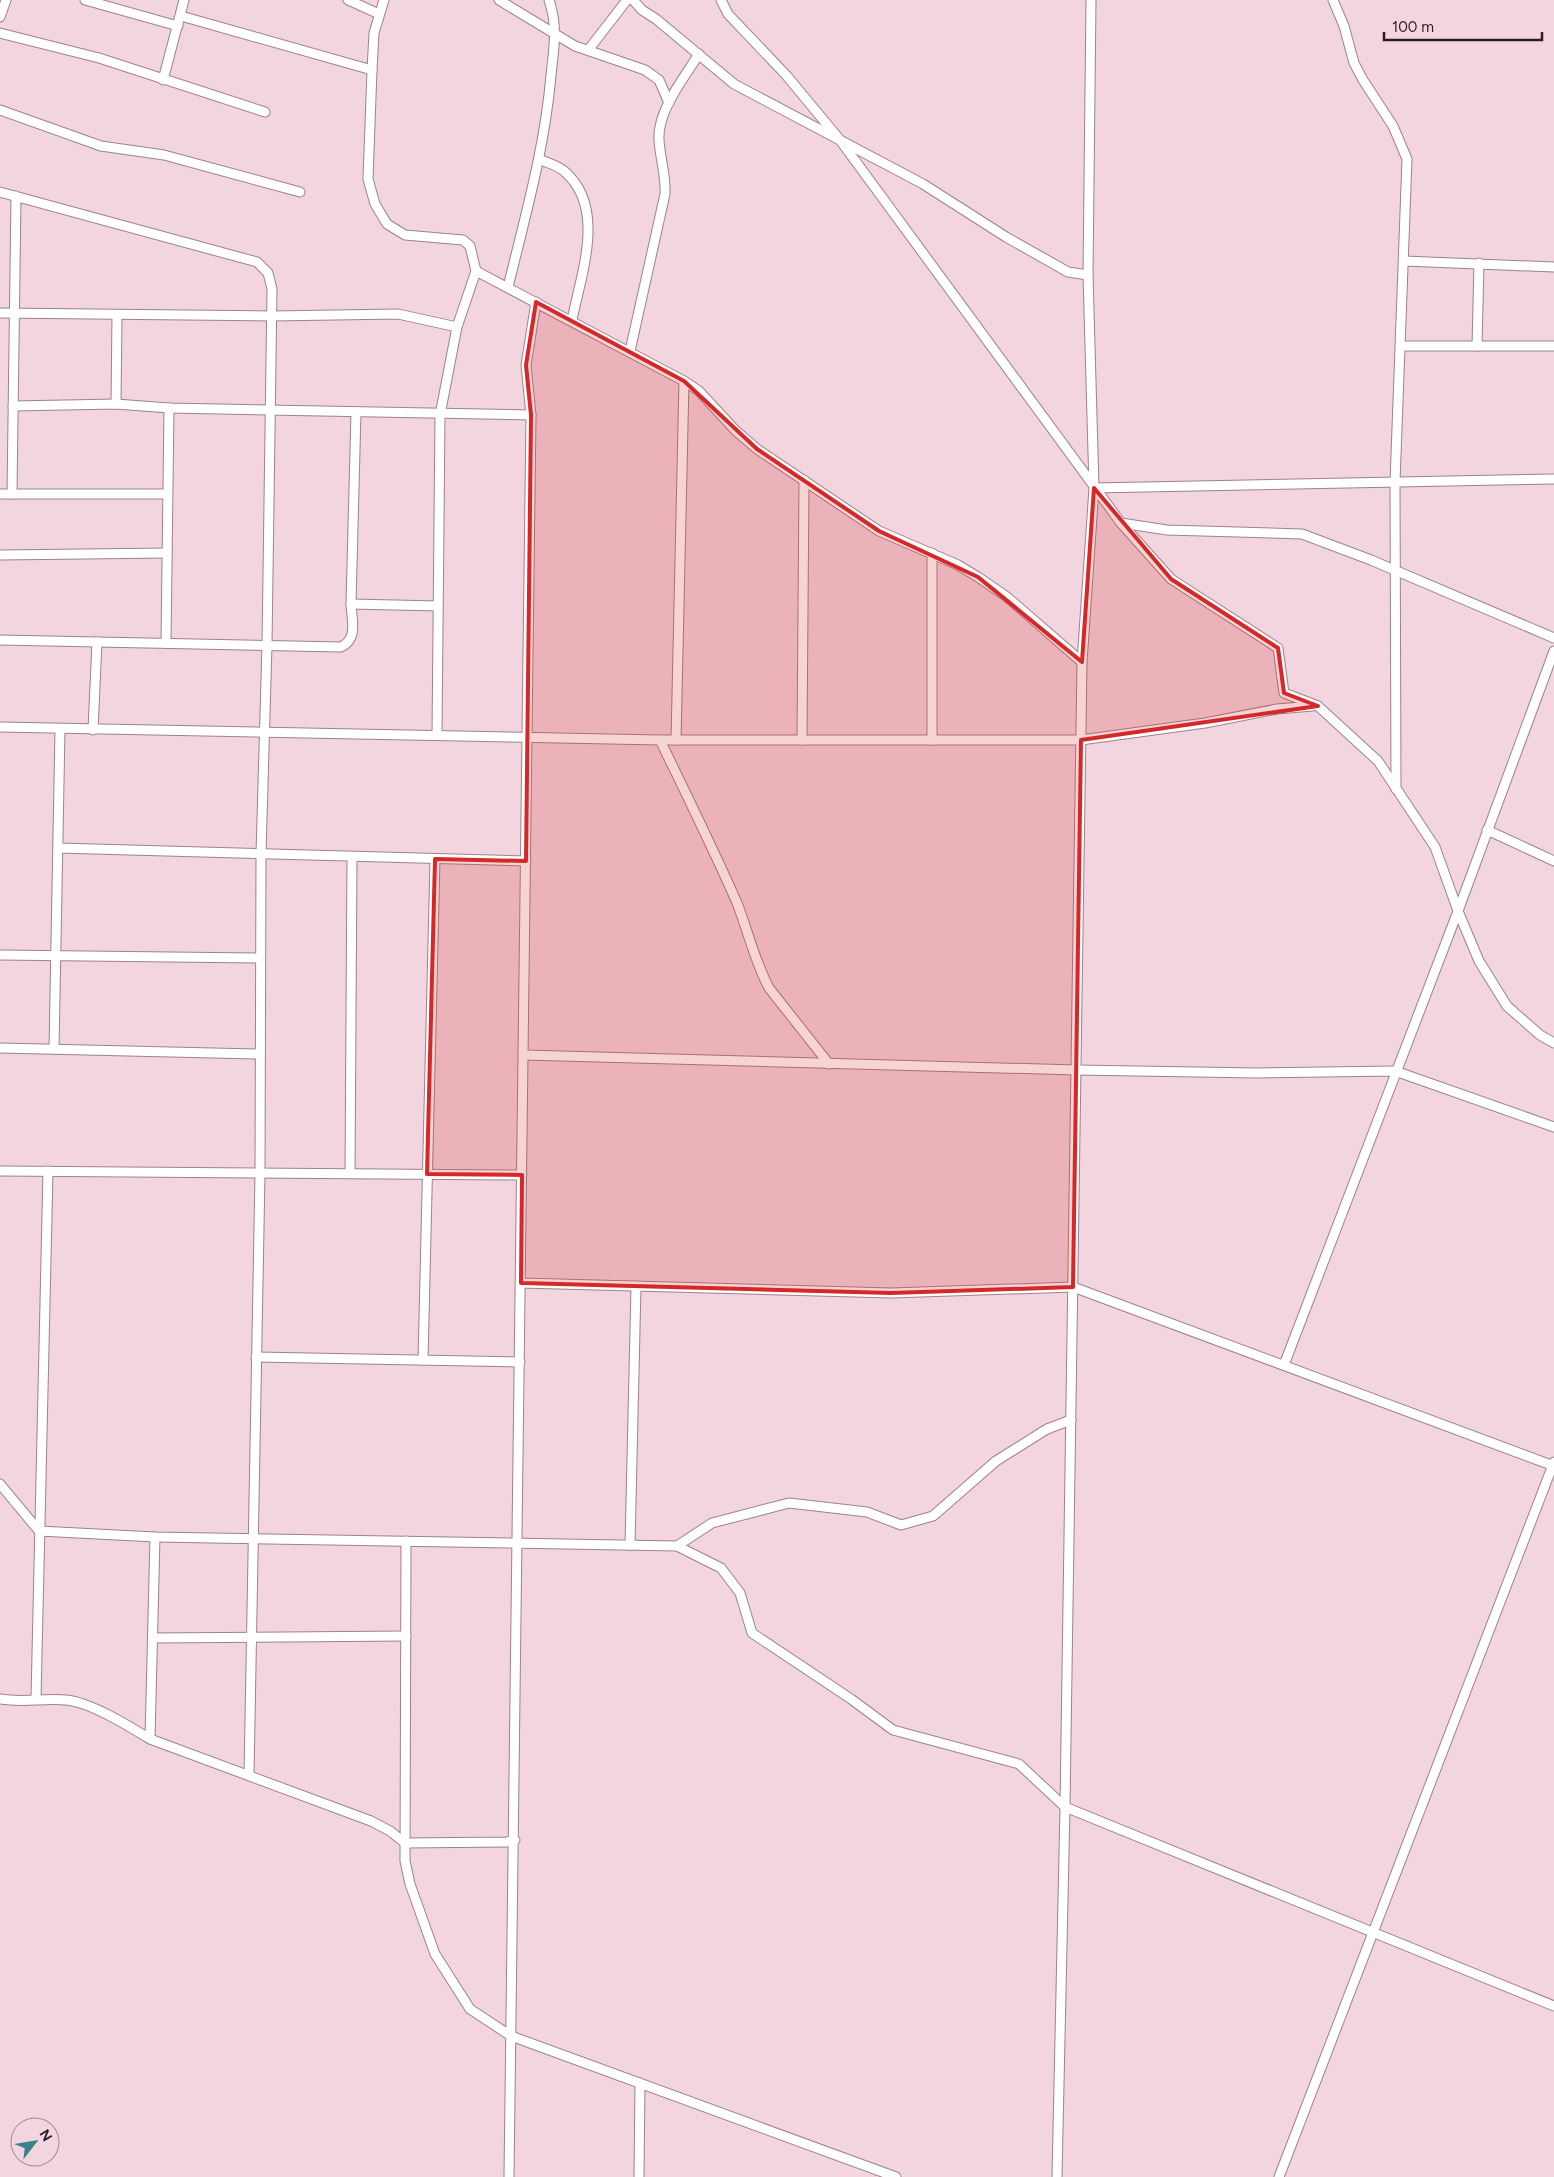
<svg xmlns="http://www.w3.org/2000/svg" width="1554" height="2177" viewBox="0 0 1554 2177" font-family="Figtree,sans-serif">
	<rect width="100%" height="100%" fill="#f2d5df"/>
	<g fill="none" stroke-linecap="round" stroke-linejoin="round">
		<g stroke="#9d828c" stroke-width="11">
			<g id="minor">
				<polyline points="85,0 178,26"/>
				<polyline points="348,0 379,14"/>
				<polyline points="384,0 374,33 372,70 368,179 375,204 387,224 405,235 463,240 470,246 476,271 457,327 440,415 437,735"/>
				<polyline points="499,0 575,46 645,70 659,80 669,103"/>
				<polyline points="633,0 642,10 656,19 734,84 923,184 1006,237 1068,272 1088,275"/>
				<polyline points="721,0 728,14 786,75 840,140 1121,523 1171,579 1278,648 1284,693 1318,706 1378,761 1435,847 1458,911 1479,961 1507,1006 1540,1035 1554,1043"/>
				<polyline points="1333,0 1344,26 1354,63 1363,80 1393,126 1407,159 1395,482 1396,789"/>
				<polyline points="181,16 372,70"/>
				<polyline points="0,17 6,0"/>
				<polyline points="0,33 99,58 265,112"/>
				<polyline points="589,49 627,0"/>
				<polyline points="163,80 184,0"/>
				<polyline points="0,110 101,146 164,155 300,192"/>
				<path d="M539,159c8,4 18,6 25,12 43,36 17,103 8,149"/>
				<polyline points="0,192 257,262 268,273 272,289 267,645 261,854 260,1173 249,1775"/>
				<polyline points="1404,261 1554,267"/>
				<polyline points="476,271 684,381 699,391 735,430 757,449 879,531 958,565 978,577 1007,597 1082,662"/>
				<path d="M508,287c17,-70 37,-140 43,-212 3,-28 7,-48 -2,-75"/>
				<polyline points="0,313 272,316 398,314 457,327"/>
				<polyline points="1401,346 1554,346"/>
				<polyline points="1477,346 1479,263"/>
				<path d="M630,351l35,-157c1,-19 -5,-36 -6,-54 -2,-29 25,-62 40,-86"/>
				<polyline points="116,404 117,315"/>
				<polyline points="13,406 116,404 169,408 531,415"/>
				<polyline points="1094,488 1554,479"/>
				<polyline points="0,494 167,494"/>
				<polyline points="12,494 16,196"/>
				<polyline points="1121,523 1167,530 1302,534 1371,560 1554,638"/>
				<polyline points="0,555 167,553"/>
				<polyline points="351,604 438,606"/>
				<path d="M0,640l341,7c17,-8 11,-26 10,-43l5,-192"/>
				<polyline points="166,643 169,408"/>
				<polyline points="0,727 660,740 1081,740 1205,723 1277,709 1313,706"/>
				<polyline points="93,730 97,642"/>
				<path d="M660,740c26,54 53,108 77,163 11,28 18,59 32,85l60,76"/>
				<polyline points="676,740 684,381"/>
				<polyline points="802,740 804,480"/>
				<polyline points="932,740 932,553"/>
				<polyline points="1487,830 1554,861"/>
				<polyline points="58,848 526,861"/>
				<polyline points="0,955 260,958"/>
				<polyline points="0,1048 260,1054"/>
				<polyline points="54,1049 60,729"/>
				<polyline points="524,1055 1076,1070 1257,1073 1395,1071 1554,1127"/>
				<polyline points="0,1171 522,1175"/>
				<polyline points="350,1173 352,857"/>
				<polyline points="521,1283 891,1293 1073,1287 1554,1466"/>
				<polyline points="256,1357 520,1362"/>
				<polyline points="423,1360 435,859"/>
				<polyline points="1284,1365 1458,911 1554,651"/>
				<polyline points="0,1484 39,1531 155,1537 677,1546 721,1568 740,1593 752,1633 851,1699 893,1730 1019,1764 1065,1807 1554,2006"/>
				<polyline points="406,1541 405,1861 410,1884 435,1954 470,2009 511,2036 896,2177"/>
				<polyline points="630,1545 636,1286"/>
				<polyline points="677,1546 712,1523 789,1503 867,1512 901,1525 933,1516 996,1461 1047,1429 1071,1420"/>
				<polyline points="153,1638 406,1636"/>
				<path d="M0,1699c22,4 44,-1 66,1 24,2 63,26 84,39l221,82 19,10 15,12 102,-1 8,-2"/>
				<polyline points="36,1699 48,1171"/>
				<polyline points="150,1739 155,1537"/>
				<polyline points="509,2177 531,415 526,365 536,302"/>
				<polyline points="639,2177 640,2083"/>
				<polyline points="1057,2177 1065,1807 1082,662 1094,488 1088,275 1091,0"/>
				<polyline points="1279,2177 1554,1462"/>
			</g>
		</g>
		<use href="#minor" stroke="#fff" stroke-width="9"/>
	</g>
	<path fill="#d62828" fill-opacity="0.2" stroke="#d62828" stroke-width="4" stroke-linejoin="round" d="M536,302l148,79 73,68 122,82 99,46 104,85 12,-174 77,91 107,69 6,45 34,13 -237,34 -8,547 -182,6 -370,-10 1,-108 -95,-1 8,-315 91,2 5,-446 -5,-50z"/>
	<g transform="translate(35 2142) rotate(59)"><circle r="24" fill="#f2d5df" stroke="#a18c93"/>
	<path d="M0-4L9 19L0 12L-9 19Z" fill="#3a8289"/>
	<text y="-8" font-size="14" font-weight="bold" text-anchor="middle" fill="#281e22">N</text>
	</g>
	<path d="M1384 32v8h158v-8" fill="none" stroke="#281e22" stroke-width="2.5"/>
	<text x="1392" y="32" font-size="15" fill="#281e22" stroke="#f2d5df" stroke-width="4" paint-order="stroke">100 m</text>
</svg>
